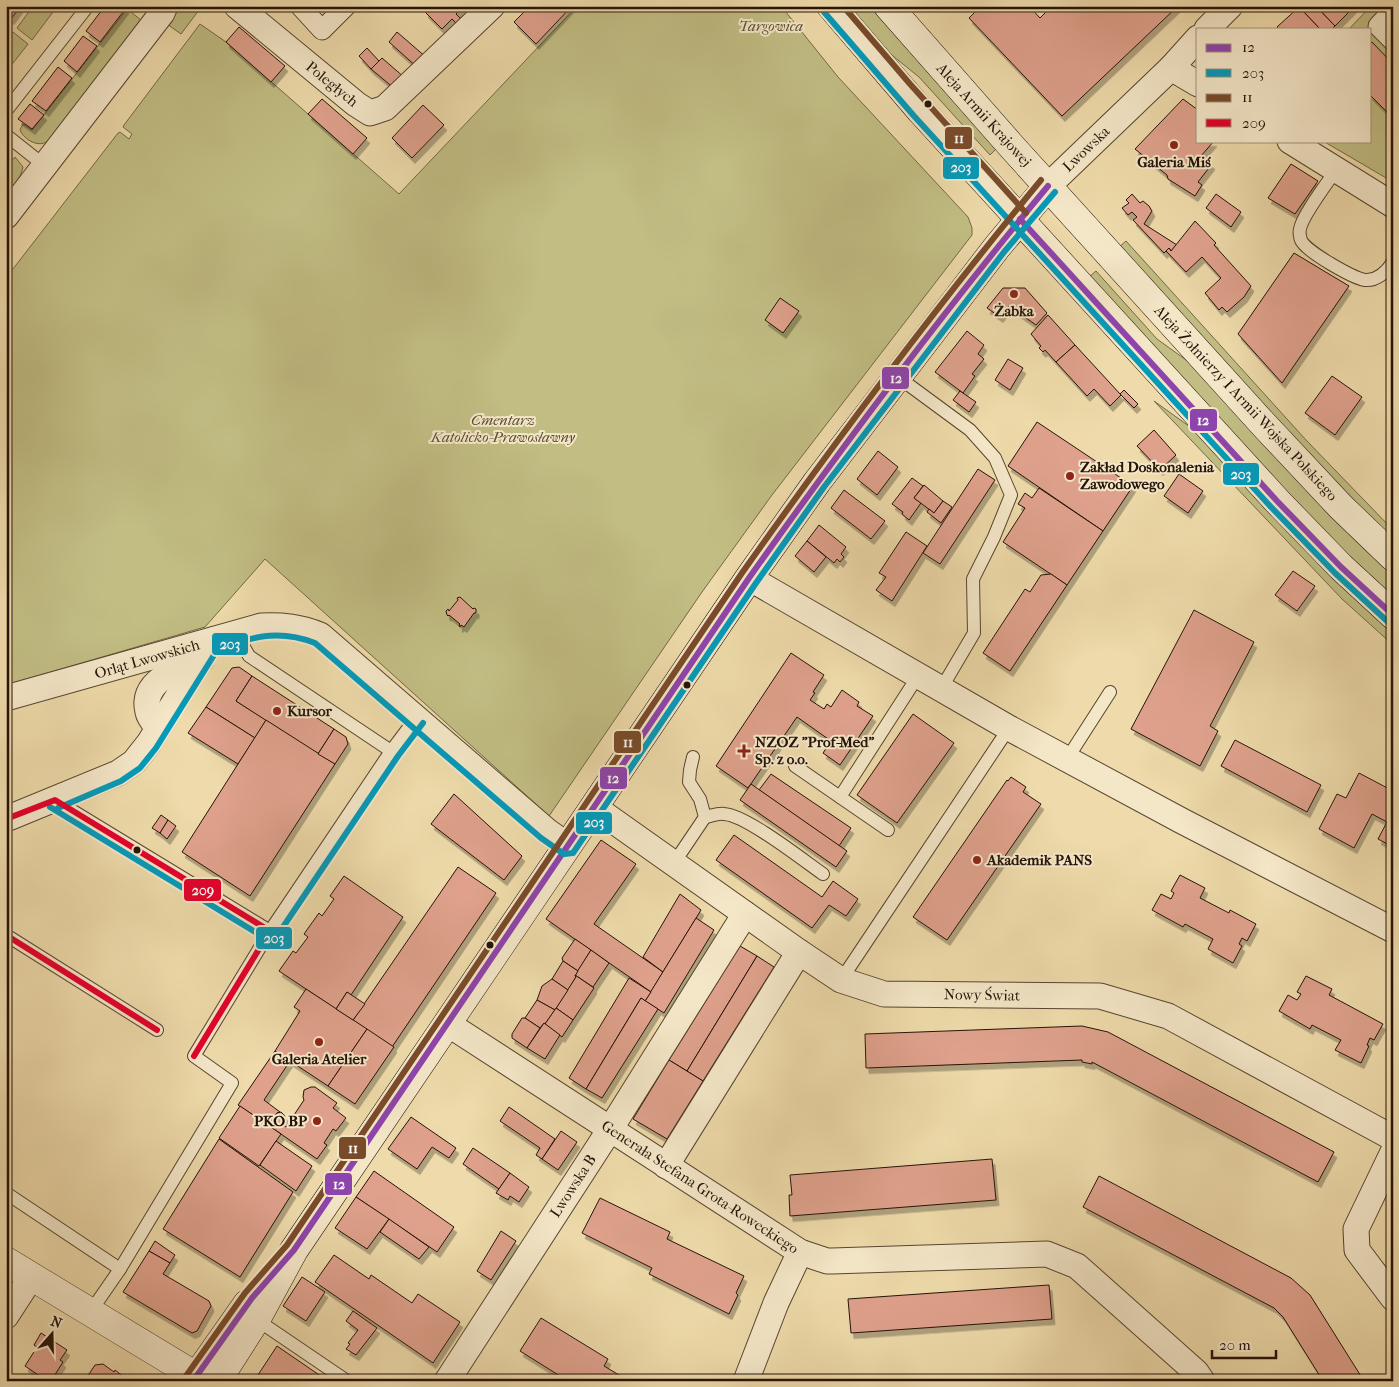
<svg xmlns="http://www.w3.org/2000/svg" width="1399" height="1387" viewBox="0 0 1399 1387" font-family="'IM FELL French Canon',serif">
	<defs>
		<filter id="shadow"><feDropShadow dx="3" dy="5.5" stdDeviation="0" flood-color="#0004"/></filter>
	</defs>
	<rect width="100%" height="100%" fill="#eedaaa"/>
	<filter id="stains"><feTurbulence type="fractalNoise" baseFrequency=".004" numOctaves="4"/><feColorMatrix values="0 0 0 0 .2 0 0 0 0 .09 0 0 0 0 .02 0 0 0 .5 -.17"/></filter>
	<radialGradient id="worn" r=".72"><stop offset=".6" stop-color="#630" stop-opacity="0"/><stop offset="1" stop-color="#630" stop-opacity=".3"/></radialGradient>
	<g fill="#c1bd83" stroke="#736846">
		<polygon points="33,6 45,6 53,12 32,40 17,28"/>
		<polygon points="182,6 202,6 181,34 167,24"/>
		<polygon points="577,6 781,6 838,77 968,217 972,228 972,235 772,495 702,592 549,816 265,559 205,627 6,685 6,278 118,133 120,132 129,139 132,134 123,127 124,125 200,24 226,42 399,194"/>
		<polygon points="846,6 869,6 996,149 990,155 919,77 883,48"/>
		<polygon points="1371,6 1393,6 1393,182 1323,141 1370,141 1370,29 1349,29"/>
		<path d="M127,9l14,11 -92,120c-9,9 -25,0 -29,-10l3,-6 9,6z"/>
		<polygon points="13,32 28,44 6,72 6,42"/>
		<path d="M15,157l8,10c-2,11 -10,19 -17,28v-27z"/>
		<polygon points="1126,241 1306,440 1393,530 1393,542 1364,513 1118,248"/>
		<polygon points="1096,271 1157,339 1200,370 1347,529 1393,574 1393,601 1331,541 1089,277"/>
		<polygon points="1154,401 1193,429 1253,495 1348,592 1393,634 1393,645 1342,599"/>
	</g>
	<g fill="#dfa18c" stroke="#251308" filter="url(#shadow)">
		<polygon points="6,6 21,6 11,19 8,17 6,19"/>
		<polygon points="105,6 123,6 126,8 100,42 86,31"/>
		<polygon points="430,6 464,6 456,14 461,19 457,24 452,19 442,29 425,12"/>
		<polygon points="530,6 572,6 536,44 514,22"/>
		<polygon points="981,6 1029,6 1040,18 1052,6 1178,6 1062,116 969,18"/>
		<polygon points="1302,6 1316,6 1335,26 1332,29 1320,29 1300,8"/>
		<polygon points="1316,6 1355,6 1335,26"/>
		<polygon points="1299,7 1300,8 1320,29 1279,29 1277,27"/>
		<polygon points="239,27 285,66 271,82 226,42"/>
		<polygon points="397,32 427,58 418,68 389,42"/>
		<polygon points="83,36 97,46 77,72 64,61"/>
		<polygon points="1372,42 1393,64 1393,118 1370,95 1370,44"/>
		<polygon points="367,48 379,61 371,69 359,56"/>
		<polygon points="382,58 405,78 395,89 371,69"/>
		<polygon points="58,67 72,78 46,111 32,101"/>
		<polygon points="322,99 367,138 353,154 308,114"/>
		<polygon points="1183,99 1198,110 1198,141 1214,141 1201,156 1212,164 1198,182 1202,185 1195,196 1168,179 1167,175 1135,149"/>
		<polygon points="30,104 44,115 32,129 18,119"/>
		<polygon points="423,105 444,125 412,158 392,138"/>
		<polygon points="1291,164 1318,181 1295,214 1268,198"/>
		<polygon points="1132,194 1140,203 1143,201 1149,206 1152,211 1144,224 1177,245 1171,251 1169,248 1164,253 1133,220 1137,217 1132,212 1128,215 1122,208 1129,203 1126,200"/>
		<polygon points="1216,194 1241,212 1231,227 1206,208"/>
		<polygon points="1195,221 1216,243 1214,245 1251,286 1244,297 1227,312 1222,307 1219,310 1205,293 1221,278 1202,257 1186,272 1166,251 1169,248 1171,251"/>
		<polygon points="1294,253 1349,286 1282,383 1238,334"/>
		<polygon points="1003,288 1025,288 1047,313 1036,325 1009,306 1000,317 987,308"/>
		<polygon points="780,298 799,311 783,333 765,320"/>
		<polygon points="1048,315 1075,345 1056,362 1045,350 1043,352 1039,348 1041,346 1031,334"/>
		<polygon points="967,331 984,345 978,354 984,359 972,374 975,376 963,393 935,372"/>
		<polygon points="1075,345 1121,395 1110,406 1094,389 1087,396 1056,362"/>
		<polygon points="1008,359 1023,368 1010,390 995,380"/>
		<polygon points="1332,376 1362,397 1335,435 1305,413"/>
		<polygon points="1124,390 1138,404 1134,408 1120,394"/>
		<polygon points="960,391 976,402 969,412 953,400"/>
		<polygon points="1037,422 1133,486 1103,531 1008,466"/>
		<polygon points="1154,430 1176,455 1160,470 1137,446"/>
		<polygon points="878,451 898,467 877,495 857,479"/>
		<polygon points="978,469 995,480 940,564 923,553"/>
		<polygon points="1179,474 1203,491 1188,513 1164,496"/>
		<polygon points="912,478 923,486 914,498 921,503 909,520 902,514 903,512 892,504"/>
		<polygon points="924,485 943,501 934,513 914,498"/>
		<polygon points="1039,488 1103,531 1067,585 1003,542 1025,508 1018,504 1025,493 1032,498"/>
		<polygon points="844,490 885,521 871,539 831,508"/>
		<polygon points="943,501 952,507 941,523 927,512 929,509 934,513"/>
		<polygon points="819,525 846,547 841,554 844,557 840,562 837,559 834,563 807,541"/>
		<polygon points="906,532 927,546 892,601 876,590 886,577 879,573"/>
		<polygon points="807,541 826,557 814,572 795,556"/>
		<polygon points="1293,571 1315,586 1297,611 1275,595"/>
		<polygon points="1051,574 1067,585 1010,671 983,653 1025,589 1030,592 1041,575"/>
		<polygon points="460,597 473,609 474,608 476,609 476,613 474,613 464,627 461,625 460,627 459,625 460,624 449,615 448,616 447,615 446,611 448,609 449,611 458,600 457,598"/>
		<polygon points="1194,610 1254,642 1210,726 1218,731 1200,766 1131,729"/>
		<polygon points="791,653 824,675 813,692 815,693 810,700 824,709 827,704 831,707 842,690 859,702 857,706 873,716 840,765 823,753 831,741 797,717 748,788 716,766"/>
		<polygon points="239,667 252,676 236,701 266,720 255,738 206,707 232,668"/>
		<polygon points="252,676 334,729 318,754 236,701"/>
		<polygon points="206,707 255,738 238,764 188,733"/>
		<polygon points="913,714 954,743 897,823 857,795"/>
		<polygon points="266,720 335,764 250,896 182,852"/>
		<polygon points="334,729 346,737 348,744 335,764 318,754"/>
		<polygon points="1235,740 1321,785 1307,812 1221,766"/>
		<polygon points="1359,773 1393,791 1393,847 1378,839 1387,822 1372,814 1354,848 1319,829 1337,794 1346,798"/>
		<polygon points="771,774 851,828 839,846 759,790"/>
		<polygon points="1011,777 1026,787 1023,792 1041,804 947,940 913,917 1007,780 1008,781"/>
		<polygon points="751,784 847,851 836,867 740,800"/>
		<polygon points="454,794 522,856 504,880 431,824"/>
		<polygon points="161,815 168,820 160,833 152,828"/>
		<polygon points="168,820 176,826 167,839 160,833"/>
		<polygon points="734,835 822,897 833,881 858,899 846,916 829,905 812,928 716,860"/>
		<polygon points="601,840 636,864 594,924 663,972 651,992 546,919"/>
		<polygon points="458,867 496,893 392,1047 353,1020"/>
		<polygon points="1180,875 1205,888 1200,898 1229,913 1230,910 1256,924 1247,941 1242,938 1239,944 1242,946 1233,963 1208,949 1213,939 1185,924 1183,927 1152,910 1161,894 1171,899 1174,893 1171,891"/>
		<polygon points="344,876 403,917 351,995 347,992 336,1009 279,971 293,951 296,953 308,937 304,934 319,913 322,916 334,899 330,896"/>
		<polygon points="680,894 701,910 663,972 643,957"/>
		<polygon points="696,918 714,930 664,1013 645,1001"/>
		<polygon points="575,939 591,950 578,971 563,961 562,958"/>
		<polygon points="740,946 757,956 687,1071 669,1060"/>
		<polygon points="591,950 609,963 593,987 575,975"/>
		<polygon points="757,956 774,967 703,1081 687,1071"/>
		<polygon points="563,961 578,971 575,976 576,977 568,990 552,979"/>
		<polygon points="575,975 594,988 573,1020 556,1008 576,977"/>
		<polygon points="1306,976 1332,989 1329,995 1383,1024 1374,1040 1370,1038 1367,1045 1369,1046 1361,1063 1335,1050 1341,1040 1312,1025 1310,1029 1279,1011 1288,995 1297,1000 1301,994 1297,992"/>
		<polygon points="629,978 651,992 645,1001 641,998 586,1089 569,1078"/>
		<polygon points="552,979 568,990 555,1010 537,1000 542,986"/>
		<polygon points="306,989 367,1029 328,1086 275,1051 300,1011 294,1007"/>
		<polygon points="347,992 365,1004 353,1020 336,1009"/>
		<polygon points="641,998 658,1009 602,1098 586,1089"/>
		<polygon points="537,1000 555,1010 545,1024 544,1023 540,1028 525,1018"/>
		<polygon points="556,1008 573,1020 562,1037 545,1024"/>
		<polygon points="522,1018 525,1018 540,1028 527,1048 512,1038 512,1034"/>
		<polygon points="544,1023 560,1035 545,1059 527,1048"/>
		<polygon points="1082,1026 1108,1032 1334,1152 1318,1182 1092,1062 1092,1064 1082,1062 1082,1060 866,1068 865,1034"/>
		<polygon points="367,1029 394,1047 355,1104 328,1086"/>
		<polygon points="275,1051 290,1061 264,1100 280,1112 277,1113 268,1125 238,1105"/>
		<polygon points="669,1060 703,1081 667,1139 633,1119"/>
		<polygon points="311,1087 315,1087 337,1103 333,1108 346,1118 336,1131 333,1129 324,1143 327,1145 317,1159 268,1125 277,1113 281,1112 285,1116 281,1123 286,1127 304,1100 303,1097 304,1090"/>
		<polygon points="240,1106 281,1134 259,1166 219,1138"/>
		<polygon points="509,1107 555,1139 542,1159 536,1155 540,1148 500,1121"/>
		<polygon points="411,1117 456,1148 449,1158 432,1147 417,1169 388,1149"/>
		<polygon points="561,1131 577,1142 558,1170 542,1159"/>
		<polygon points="219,1139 293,1192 240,1277 163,1229"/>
		<polygon points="276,1141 312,1166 296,1191 260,1165"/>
		<polygon points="473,1148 510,1173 499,1189 463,1164"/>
		<polygon points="992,1159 996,1200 790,1216 789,1195 792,1195 790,1175"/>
		<polygon points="374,1171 454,1227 437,1252 356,1197"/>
		<polygon points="510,1173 529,1187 519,1202 510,1196 508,1200 496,1193"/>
		<polygon points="1099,1176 1291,1278 1310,1295 1364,1381 1323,1381 1283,1317 1274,1308 1083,1207"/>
		<polygon points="356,1197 389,1219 367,1249 335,1228"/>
		<polygon points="600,1198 670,1232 667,1239 744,1276 736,1293 738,1295 729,1314 649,1274 652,1268 582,1233"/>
		<polygon points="389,1219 429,1247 419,1259 380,1232"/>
		<polygon points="501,1231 516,1241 491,1280 477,1271"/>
		<polygon points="155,1241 175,1255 170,1263 149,1251"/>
		<polygon points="149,1251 170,1263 163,1274 209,1301 211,1306 197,1331 192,1333 123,1292"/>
		<polygon points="334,1255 369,1279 371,1275 412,1303 418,1294 460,1322 433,1363 315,1282"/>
		<polygon points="302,1277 325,1292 306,1321 283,1306"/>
		<polygon points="1049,1285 1052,1319 851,1333 848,1299"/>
		<polygon points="353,1311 377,1328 356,1355 346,1349 350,1344 348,1343 358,1330 346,1321"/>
		<polygon points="541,1318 608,1359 604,1366 629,1381 568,1381 520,1351"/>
		<polygon points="41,1333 67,1350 60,1360 63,1362 51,1381 47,1381 25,1366 37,1347 34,1345"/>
		<polygon points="277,1346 328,1381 254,1381"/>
		<polygon points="103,1364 114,1372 115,1370 129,1381 85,1380 95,1365"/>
	</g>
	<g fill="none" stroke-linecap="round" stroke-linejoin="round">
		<g stroke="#574530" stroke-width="14">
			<g id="service">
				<polyline points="6,111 88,6"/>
				<polyline points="6,135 45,166"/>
				<path d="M1336,170c-8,12 -34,46 -36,59 -1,2 0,9 1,11 4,11 52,38 64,40 12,1 22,-9 28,-18"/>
				<polyline points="898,377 970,430 995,458 1011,495 994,537 973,579 974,633 941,689"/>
				<polyline points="236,633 249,656 391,751"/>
				<polyline points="1067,759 1110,692"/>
				<polyline points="795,766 840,797 918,676"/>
				<polyline points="840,797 888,830"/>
				<polyline points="55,800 270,931"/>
				<path d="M705,817c6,-1 13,-4 19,-3 22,1 79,46 99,60"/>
				<polyline points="674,863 705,817 700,799 689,782 690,770 693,757"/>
				<polyline points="6,935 157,1030"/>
				<polyline points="841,980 1009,728"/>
				<polyline points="6,1193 120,1269"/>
				<polyline points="91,1311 120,1269 232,1083 194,1056 270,931 391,751 416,718"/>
				<polyline points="258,1317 266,1326 347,1381"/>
			</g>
		</g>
		<g stroke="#574530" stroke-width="21">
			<g id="pedestrian">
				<polyline points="300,6 322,30 346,6"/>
				<polyline points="1393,10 1378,26 1393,41"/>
			</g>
		</g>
		<g stroke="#574530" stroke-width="27">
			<g id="minor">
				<polyline points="237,6 356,104 370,113 385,108 492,6"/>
				<polyline points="1207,29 1230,6"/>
				<polyline points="1171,68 1198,84"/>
				<polyline points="1290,141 1393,205"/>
				<polyline points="1048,186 1171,68 1198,38"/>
				<polyline points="6,216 162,13 165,6"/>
				<polyline points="749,578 1009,728 1182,821 1393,930"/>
				<path d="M6,698l255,-72c22,-1 39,1 59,9l227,196 21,15"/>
				<path d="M158,728c-3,-4 -9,-10 -10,-16 -8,-31 31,-44 53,-52"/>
				<polyline points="594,807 799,952 841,980 884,994 1100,996 1168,1016 1393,1138"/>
				<polyline points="6,819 118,773 134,762 149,743 213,640"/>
				<polyline points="448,1024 800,1252 827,1261 832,1261 1047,1254 1077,1266 1196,1372 1202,1381"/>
				<polyline points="1393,1152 1356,1229 1357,1250 1393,1298"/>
				<polyline points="666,1166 799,952"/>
				<polyline points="6,1316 32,1276"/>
				<polyline points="447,1381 616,1120 745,914"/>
				<polyline points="746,1381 776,1303 800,1252"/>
			</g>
		</g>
		<g stroke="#574530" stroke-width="29">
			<polyline id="tertiary" points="6,1261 204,1381"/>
		</g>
		<g stroke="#251308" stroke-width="29">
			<g id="secondary">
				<polyline points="831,6 920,110 1277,501 1341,567 1393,615"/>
				<polyline points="888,6 1013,148 1265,426 1341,507 1393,557"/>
				<polyline points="193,1381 247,1304"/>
				<polyline points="217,1381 256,1320 294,1250 749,578 817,482 997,247 1048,186"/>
			</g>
		</g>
		<use href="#service" stroke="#f4e7c8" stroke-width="12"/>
		<use href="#pedestrian" stroke="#f4e7c8" stroke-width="19"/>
		<use href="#minor" stroke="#f4e7c8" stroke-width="25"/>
		<use href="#tertiary" stroke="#f4e7c8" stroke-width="28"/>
		<use href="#secondary" stroke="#f4e7c8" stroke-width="28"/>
		<g stroke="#f4e7c8" stroke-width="10">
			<g id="bus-1">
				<polyline points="1020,219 1277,501 1341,567 1393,615"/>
				<path d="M193,1381l59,-83 42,-48 455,-672c95,-134 194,-266 299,-392"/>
			</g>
		</g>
		<g stroke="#f4e7c8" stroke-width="10">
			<g id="bus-2">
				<polyline points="824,12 914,116 1271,507 1335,573 1387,621"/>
				<polyline points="50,807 265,938 272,940 277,936 398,756 423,723"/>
				<path d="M58,808l63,-27 19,-13 16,-20 63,-101c36,-10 60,-18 96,-4l226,195 23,16 9,-1 183,-270 68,-96 180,-235 51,-60"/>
			</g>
		</g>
		<g stroke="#f4e7c8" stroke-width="10">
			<g id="bus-3">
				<polyline points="843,6 910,84 1026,213"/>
				<path d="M186,1376l59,-83 42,-48 455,-672c95,-134 194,-266 299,-393"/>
			</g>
		</g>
		<g stroke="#f4e7c8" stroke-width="10">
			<g id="bus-4">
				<polyline points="6,819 55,800 270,931 194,1056"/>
				<polyline points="6,935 157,1030"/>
			</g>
		</g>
		<use href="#bus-1" stroke="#8e44ad" stroke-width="6"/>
		<use href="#bus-2" stroke="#049aba" stroke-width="6"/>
		<use href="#bus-3" stroke="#7a4b2a" stroke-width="6"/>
		<use href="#bus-4" stroke="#e4002b" stroke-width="6"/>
	</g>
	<g fill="#251308" stroke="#f4e7c8" stroke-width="2">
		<circle cx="928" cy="104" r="4.5"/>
		<circle cx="687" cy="685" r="4.5"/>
		<circle cx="137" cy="850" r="4.5"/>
		<circle cx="490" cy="945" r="4.5"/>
	</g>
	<g fill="#8f2418" stroke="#f4e7c8" stroke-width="2">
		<circle cx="1174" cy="145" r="5"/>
		<circle cx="1014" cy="294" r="5"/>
		<circle cx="1070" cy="476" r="5"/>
		<circle cx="277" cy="711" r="5"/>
		<path d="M741.5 743.5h5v5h5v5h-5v5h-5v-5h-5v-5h5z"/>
		<circle cx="977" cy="860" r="5"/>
		<circle cx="319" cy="1042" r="5"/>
		<circle cx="317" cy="1121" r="5"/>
	</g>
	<g text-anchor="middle" stroke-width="4" stroke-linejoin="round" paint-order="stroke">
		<g font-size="15" font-style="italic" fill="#5c4e33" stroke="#f4e7c8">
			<text x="771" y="31">Targowica</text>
			<text x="503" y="425">Cmentarz<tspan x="503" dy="17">Katolicko-Prawosławny</tspan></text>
		</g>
		<g font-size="15" fill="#251308" stroke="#f4e7c8">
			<text transform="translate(332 84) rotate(39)" y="5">Poległych</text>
			<text transform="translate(984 115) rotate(48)" y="5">Aleja Armii Krajowej</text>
			<text transform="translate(1086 149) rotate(-44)" y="5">Lwowska</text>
			<text transform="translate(1246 403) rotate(47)" y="5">Aleja Żołnierzy I Armii Wojska Polskiego</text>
			<text transform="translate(147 659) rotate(-16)" y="5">Orląt Lwowskich</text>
			<text transform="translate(982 995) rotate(1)" y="5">Nowy Świat</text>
			<text transform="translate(573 1186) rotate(-57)" y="5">Lwowska B</text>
			<text transform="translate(700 1187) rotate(33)" y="5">Generała Stefana Grota-Roweckiego</text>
		</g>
		<g font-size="15" font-weight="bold" fill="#251308" stroke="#f4e7c8" text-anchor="start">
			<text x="1174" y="167" text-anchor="middle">Galeria Miś</text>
			<text x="1014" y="316" text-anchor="middle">Żabka</text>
			<text x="1080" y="472">Zakład Doskonalenia<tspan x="1080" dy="17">Zawodowego</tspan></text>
			<text x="287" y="716">Kursor</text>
			<text x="755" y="747">NZOZ "Prof-Med"<tspan x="755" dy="17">Sp. z o.o.</tspan></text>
			<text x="987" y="865">Akademik PANS</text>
			<text x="319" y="1064" text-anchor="middle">Galeria Atelier</text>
			<text x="307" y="1126" text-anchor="end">PKO BP</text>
		</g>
	</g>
	<g stroke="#f4e7c8" stroke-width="2">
		<rect x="944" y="126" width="29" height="24" rx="5" fill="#7a4b2a"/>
		<rect x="942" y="156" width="38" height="24" rx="5" fill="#049aba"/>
		<rect x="881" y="366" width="29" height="24" rx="5" fill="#8e44ad"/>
		<rect x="1189" y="408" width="29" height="24" rx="5" fill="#8e44ad"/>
		<rect x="1222" y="462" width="38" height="24" rx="5" fill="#049aba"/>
		<rect x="211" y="632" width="38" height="24" rx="5" fill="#049aba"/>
		<rect x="613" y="730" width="29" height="24" rx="5" fill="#7a4b2a"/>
		<rect x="599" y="766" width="29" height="24" rx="5" fill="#8e44ad"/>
		<rect x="575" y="811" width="38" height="24" rx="5" fill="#049aba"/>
		<rect x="183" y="878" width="39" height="24" rx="5" fill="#e4002b"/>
		<rect x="255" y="926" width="38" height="24" rx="5" fill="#049aba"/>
		<rect x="338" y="1136" width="29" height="24" rx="5" fill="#7a4b2a"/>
		<rect x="324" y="1172" width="29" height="24" rx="5" fill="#8e44ad"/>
	</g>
	<g font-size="14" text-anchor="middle" font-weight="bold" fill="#fff">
		<text x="959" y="143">11</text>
		<text x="961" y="172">203</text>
		<text x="896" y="383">12</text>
		<text x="1203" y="425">12</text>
		<text x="1241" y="479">203</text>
		<text x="230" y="649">203</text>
		<text x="628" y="747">11</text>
		<text x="613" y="783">12</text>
		<text x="594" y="827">203</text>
		<text x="203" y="895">209</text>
		<text x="274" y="943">203</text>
		<text x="353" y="1153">11</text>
		<text x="339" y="1189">12</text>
	</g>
	<rect width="1399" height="1387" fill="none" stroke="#eedaaa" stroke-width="25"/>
	<rect x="8" y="8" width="1384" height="1372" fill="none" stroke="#251308" stroke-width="2.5"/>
	<rect x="12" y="12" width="1374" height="1362" fill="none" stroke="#251308"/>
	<rect x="1196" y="28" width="175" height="115" fill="#f4e7c8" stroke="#a1927b"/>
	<rect x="1206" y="44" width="25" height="8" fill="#8e44ad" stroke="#a1927b"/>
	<text x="1242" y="52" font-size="15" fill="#251308">12</text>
	<rect x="1206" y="69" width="25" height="8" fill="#049aba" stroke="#a1927b"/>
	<text x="1242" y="78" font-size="15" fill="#251308">203</text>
	<rect x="1206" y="94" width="25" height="8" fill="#7a4b2a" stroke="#a1927b"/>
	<text x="1242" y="102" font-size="15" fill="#251308">11</text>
	<rect x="1206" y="119" width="25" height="8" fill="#e4002b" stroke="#a1927b"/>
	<text x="1242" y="128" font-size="15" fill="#251308">209</text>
	<g transform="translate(52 1334) rotate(20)" stroke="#f4e7c8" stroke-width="4" paint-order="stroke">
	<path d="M0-4L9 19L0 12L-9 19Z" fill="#251308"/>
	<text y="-8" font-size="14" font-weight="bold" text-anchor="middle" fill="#251308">N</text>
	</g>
	<path d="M1212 1350v8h64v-8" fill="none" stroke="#251308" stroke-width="2.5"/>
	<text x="1219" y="1350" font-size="15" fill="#251308" stroke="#f4e7c8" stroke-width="4" paint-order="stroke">20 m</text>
	<rect width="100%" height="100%" filter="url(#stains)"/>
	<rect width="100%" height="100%" fill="url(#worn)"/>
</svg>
